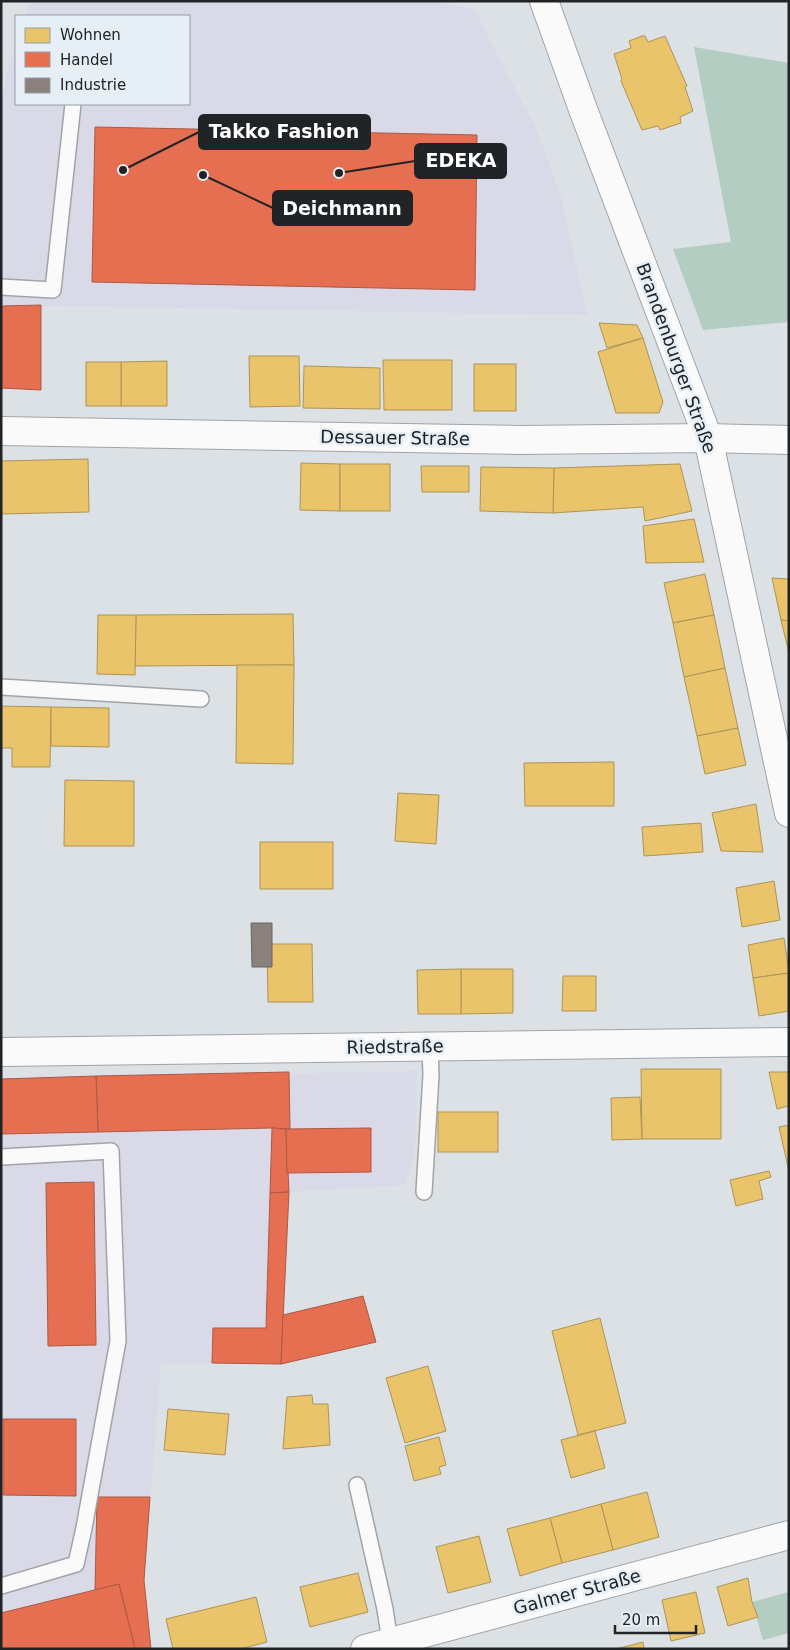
<svg xmlns="http://www.w3.org/2000/svg" width="790" height="1650" viewBox="0 0 790 1650" font-family="'DejaVu Sans',sans-serif">
	<rect width="100%" height="100%" fill="#dce1e5"/>
	<g fill="#d9d9e7">
		<polygon points="30,1 430,1 474,9 538,133 561,197 587,315 1,305 1,98 16,42 16,104 189,104 189,16 25,16"/>
		<polygon points="417,1071 415,1156 404,1185 289,1192 281,1364 161,1363 144,1580 151,1649 1,1649 1,1079"/>
	</g>
	<g fill="#b3cdc2">
		<polygon points="694,47 789,63 789,322 703,330 673,249 731,242"/>
		<polygon points="789,1592 789,1633 763,1640 752,1602"/>
	</g>
	<g fill="#e9c46a" stroke="#ad9456">
		<polygon points="642,36 645,36 648,42 665,36 687,86 685,87 693,111 680,117 681,123 660,130 658,126 642,130 621,81 622,79 614,54 631,48 629,41"/>
		<polygon points="599,323 637,325 643,338 607,348"/>
		<polygon points="643,338 663,402 659,413 616,413 598,352"/>
		<polygon points="249,356 299,356 300,406 250,407"/>
		<polygon points="383,360 452,360 452,410 384,410"/>
		<polygon points="167,361 167,406 121,406 121,362"/>
		<rect x="86" y="362" width="35" height="44"/>
		<rect x="474" y="364" width="42" height="47"/>
		<polygon points="304,366 380,368 380,409 303,408"/>
		<polygon points="88,459 89,512 1,514 1,461"/>
		<polygon points="301,463 340,464 340,511 300,510"/>
		<rect x="340" y="464" width="50" height="47"/>
		<polygon points="680,464 692,511 645,521 643,507 553,513 554,468"/>
		<polygon points="421,466 469,466 469,492 422,492"/>
		<polygon points="481,467 554,468 553,513 480,511"/>
		<polygon points="694,519 704,562 646,563 643,526"/>
		<polygon points="705,574 714,615 673,623 664,583"/>
		<polygon points="772,578 789,579 789,621 781,620"/>
		<polygon points="293,614 294,665 135,666 136,615"/>
		<polygon points="98,615 136,615 135,675 97,674"/>
		<polygon points="714,615 725,668 684,677 673,623"/>
		<polygon points="781,620 789,621 789,653"/>
		<polygon points="237,665 294,665 293,764 236,763"/>
		<polygon points="725,668 738,728 697,736 684,677"/>
		<polygon points="1,706 51,707 50,767 12,767 12,748 1,748"/>
		<polygon points="51,707 109,708 109,747 51,746"/>
		<polygon points="738,728 746,765 705,774 697,736"/>
		<polygon points="614,762 614,806 525,806 524,763"/>
		<polygon points="65,780 134,781 134,846 64,846"/>
		<polygon points="398,793 439,795 436,844 395,841"/>
		<polygon points="756,804 763,852 721,851 712,813"/>
		<polygon points="701,823 703,852 644,856 642,827"/>
		<rect x="260" y="842" width="73" height="47"/>
		<polygon points="774,881 780,920 742,927 736,888"/>
		<polygon points="784,938 789,973 753,978 748,945"/>
		<polygon points="267,944 312,944 313,1002 268,1002"/>
		<polygon points="461,969 513,969 513,1013 461,1014"/>
		<polygon points="461,969 461,1014 418,1014 417,970"/>
		<polygon points="789,973 789,1011 759,1016 753,978"/>
		<polygon points="563,976 596,976 596,1011 562,1011"/>
		<polygon points="641,1069 721,1069 721,1139 642,1139"/>
		<polygon points="769,1072 789,1072 789,1109 788,1106 777,1109"/>
		<polygon points="640,1097 642,1139 612,1140 611,1098"/>
		<rect x="438" y="1112" width="60" height="40"/>
		<polygon points="789,1125 789,1166 788,1167 779,1127"/>
		<polygon points="769,1171 771,1177 759,1181 763,1199 736,1206 730,1180"/>
		<polygon points="600,1318 626,1423 578,1435 552,1331"/>
		<polygon points="428,1366 446,1431 405,1443 386,1378"/>
		<polygon points="312,1395 313,1404 328,1404 330,1445 283,1449 287,1397"/>
		<polygon points="168,1409 229,1414 225,1455 164,1450"/>
		<polygon points="595,1431 605,1468 571,1478 561,1440"/>
		<polygon points="439,1437 446,1465 439,1467 441,1474 414,1481 405,1446"/>
		<polygon points="647,1492 659,1537 613,1550 601,1504"/>
		<polygon points="601,1504 613,1550 562,1563 550,1518"/>
		<polygon points="550,1518 562,1563 520,1576 507,1529"/>
		<polygon points="479,1536 491,1582 448,1593 436,1547"/>
		<polygon points="358,1573 368,1612 310,1627 300,1587"/>
		<polygon points="748,1578 752,1602 758,1617 728,1626 717,1587"/>
		<polygon points="696,1592 705,1633 671,1641 662,1600"/>
		<polygon points="256,1597 267,1642 240,1649 173,1649 166,1619"/>
		<polygon points="643,1642 644,1649 616,1649"/>
	</g>
	<g fill="#e76f51" stroke="#ac5844">
		<polygon points="95,127 477,135 475,290 92,282"/>
		<polygon points="41,305 41,390 1,388 1,306"/>
		<polygon points="289,1072 290,1129 272,1128 98,1132 96,1076"/>
		<polygon points="96,1076 98,1132 1,1134 1,1079"/>
		<polygon points="272,1128 286,1129 289,1192 270,1193"/>
		<polygon points="371,1128 371,1172 287,1173 286,1129"/>
		<polygon points="94,1182 96,1345 48,1346 46,1183"/>
		<polygon points="289,1192 281,1364 212,1363 213,1328 266,1328 270,1193"/>
		<polygon points="363,1296 376,1342 281,1364 283,1315"/>
		<polygon points="3,1419 76,1419 76,1496 3,1495"/>
		<polygon points="97,1497 150,1497 144,1580 151,1649 135,1649 119,1584 95,1590"/>
		<polygon points="119,1584 135,1649 1,1649 1,1613"/>
	</g>
	<polygon fill="#8a817c" stroke="#6a6562" points="251,923 272,923 272,967 252,967"/>
	<g fill="none" stroke-linecap="round" stroke-linejoin="round">
		<g stroke="#a1a4a7" stroke-width="18">
			<g id="lane">
				<polyline points="1,287 53,290 73,104"/>
				<polyline points="1,687 201,699"/>
				<polyline points="1,1157 111,1151 118,1341 84,1528 76,1564 1,1586"/>
				<polyline points="424,1192 431,1075 430,1047"/>
				<polyline points="357,1485 385,1609 390,1642"/>
			</g>
		</g>
		<g stroke="#a1a4a7" stroke-width="30">
			<g id="street">
				<polyline points="1,431 519,440 708,438 789,440"/>
				<polyline points="1,1052 789,1042"/>
				<polyline points="365,1649 789,1535"/>
			</g>
		</g>
		<g stroke="#a1a4a7" stroke-width="30">
			<polyline id="secondary" points="544,1 584,112 708,438 789,813"/>
		</g>
		<use href="#lane" stroke="#fafafb" stroke-width="15"/>
		<use href="#street" stroke="#fafafb" stroke-width="28"/>
		<use href="#secondary" stroke="#fafafb" stroke-width="28"/>
	</g>
	<g text-anchor="middle" stroke-width="5" stroke-linejoin="round" paint-order="stroke">
		<g font-size="18" fill="#212427" stroke="#e6eff6">
			<text transform="translate(676 358) rotate(70)" y="6">Brandenburger Straße</text>
			<text transform="translate(395 438) rotate(1)" y="6">Dessauer Straße</text>
			<text transform="translate(395 1047) rotate(-1)" y="6">Riedstraße</text>
			<text transform="translate(577 1592) rotate(-15)" y="6">Galmer Straße</text>
		</g>
	</g>
	<path fill="none" stroke="#212427" stroke-width="2" d="M123 170L199 132M339 173L415 161M203 175L273 208"/>
	<g fill="#212427" stroke="#e6eff6" stroke-width="2">
		<circle cx="123" cy="170" r="5"/>
		<circle cx="339" cy="173" r="5"/>
		<circle cx="203" cy="175" r="5"/>
	</g>
	<g fill="#212427" stroke="#212427" stroke-width="2">
		<rect x="199" y="115" width="171" height="34" rx="5"/>
		<rect x="415" y="144" width="91" height="34" rx="5"/>
		<rect x="273" y="191" width="139" height="34" rx="5"/>
	</g>
	<g font-size="19" text-anchor="middle" font-weight="bold" fill="#fff">
		<text x="284" y="138">Takko Fashion</text>
		<text x="461" y="167">EDEKA</text>
		<text x="342" y="215">Deichmann</text>
	</g>
	<rect width="790" height="1650" fill="none" stroke="#212427" stroke-width="5"/>
	<rect x="15" y="15" width="175" height="90" fill="#e6eff6" stroke="#979ea3"/>
	<rect x="25" y="28" width="25" height="15" fill="#e9c46a" stroke="#979ea3"/>
	<text x="60" y="40" font-size="15" fill="#212427">Wohnen</text>
	<rect x="25" y="52" width="25" height="15" fill="#e76f51" stroke="#979ea3"/>
	<text x="60" y="65" font-size="15" fill="#212427">Handel</text>
	<rect x="25" y="78" width="25" height="15" fill="#8a817c" stroke="#979ea3"/>
	<text x="60" y="90" font-size="15" fill="#212427">Industrie</text>
	<path d="M615 1625v8h81v-8" fill="none" stroke="#212427" stroke-width="2.5"/>
	<text x="622" y="1625" font-size="15" fill="#212427" stroke="#e6eff6" stroke-width="4" paint-order="stroke">20 m</text>
</svg>
